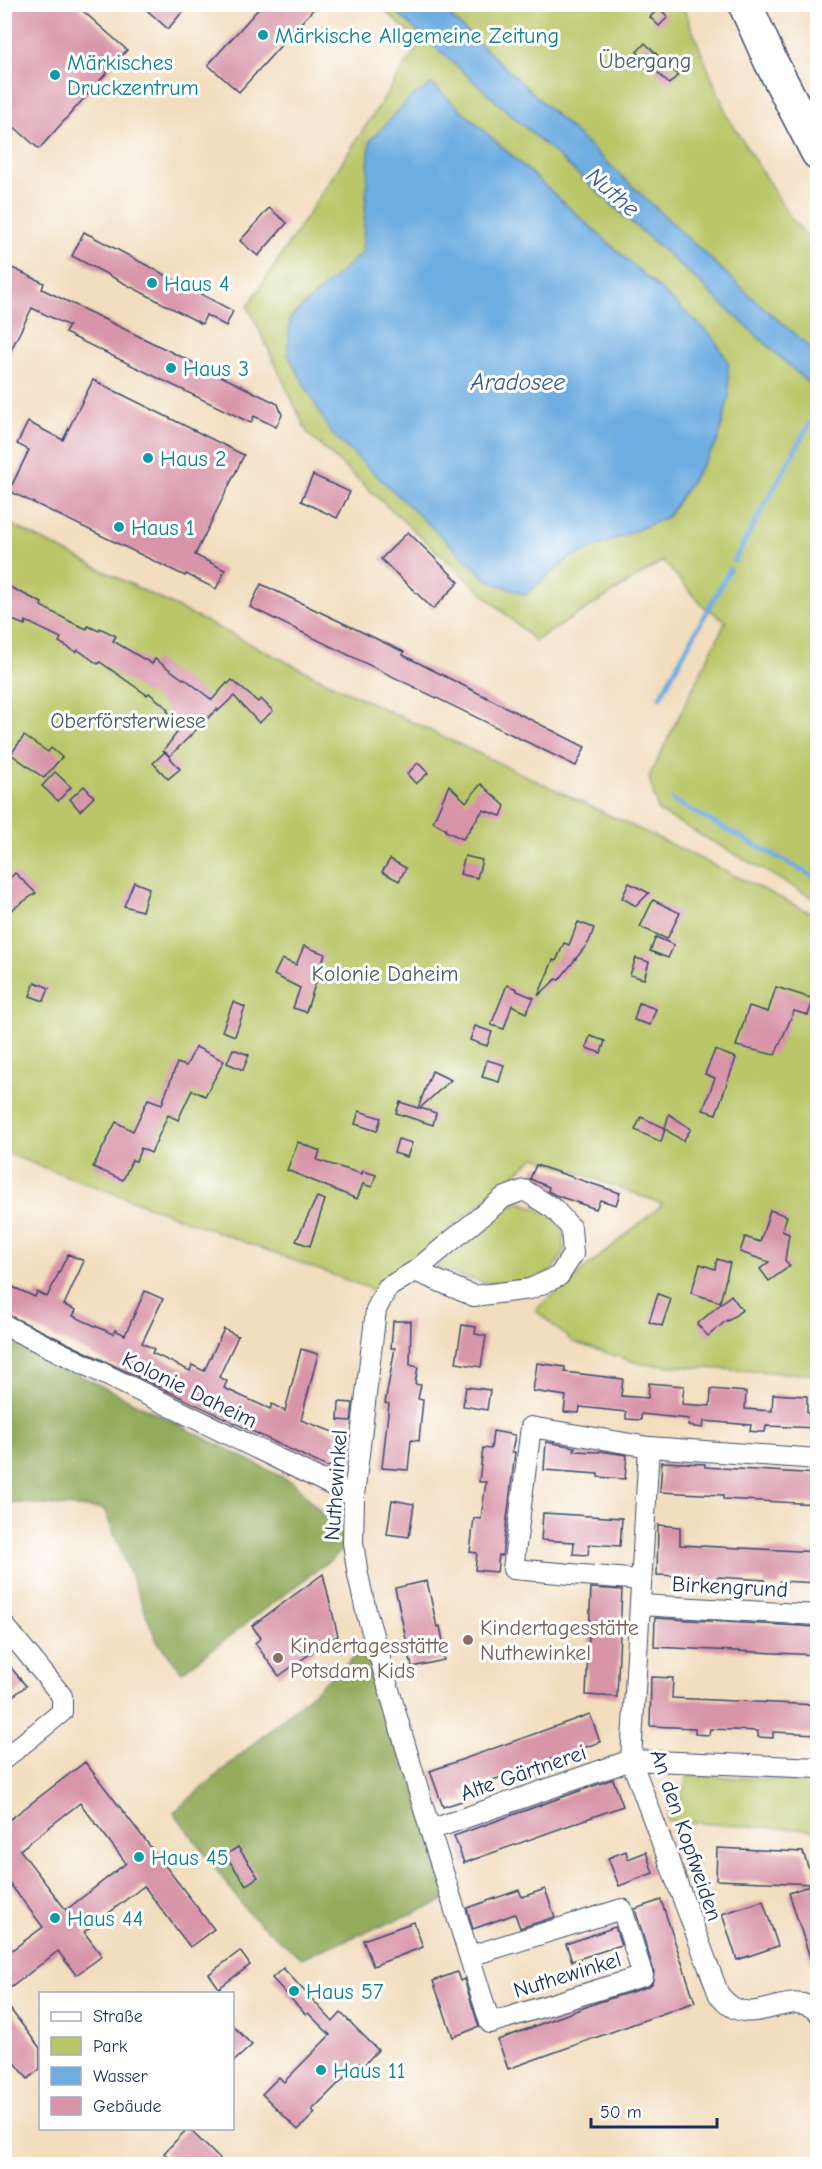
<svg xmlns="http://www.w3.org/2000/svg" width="822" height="2169" viewBox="0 0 822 2169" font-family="'Comic Neue',sans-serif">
	<rect width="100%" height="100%" fill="#fff"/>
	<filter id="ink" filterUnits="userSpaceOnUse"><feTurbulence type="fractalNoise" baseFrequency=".0167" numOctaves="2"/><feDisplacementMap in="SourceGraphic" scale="12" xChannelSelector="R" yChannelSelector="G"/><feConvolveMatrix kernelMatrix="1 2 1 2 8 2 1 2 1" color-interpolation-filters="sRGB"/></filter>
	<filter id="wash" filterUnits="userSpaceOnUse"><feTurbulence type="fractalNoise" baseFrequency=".008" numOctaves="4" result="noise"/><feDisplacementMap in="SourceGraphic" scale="24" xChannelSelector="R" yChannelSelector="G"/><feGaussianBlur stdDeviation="1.35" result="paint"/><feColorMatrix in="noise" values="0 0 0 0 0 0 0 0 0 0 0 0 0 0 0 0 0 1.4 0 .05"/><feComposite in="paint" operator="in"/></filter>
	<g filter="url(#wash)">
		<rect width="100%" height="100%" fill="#f2ddbe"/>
		<g fill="#bac668" stroke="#6a7a63" stroke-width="1.5" fill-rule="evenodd">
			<path d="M379,5h9l303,270 126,116v509l-159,-89 -9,-34 77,-156 -24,-16 -39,-44 -128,80 -227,-207 -60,-128 172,-263zM432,84l281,253 15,25 -10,79 -50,76 -98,41 -45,37 -235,-277 72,-65z"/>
			<polygon points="438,5 682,5 728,117 790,217 817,247 817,353 748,294"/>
			<polygon points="4,521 327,682 658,838 817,916 817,1375 641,1364 573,1342 535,1310 663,1204 535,1157 376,1291 5,1153"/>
			<polygon points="520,1202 548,1213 562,1227 564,1252 553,1270 523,1284 485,1283 435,1269 452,1247 499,1208"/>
			<polygon points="687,1775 817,1782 817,1830 676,1822 667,1820 669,1809 674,1806 679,1807"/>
		</g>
		<g fill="#93ab5c" stroke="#576d5d" stroke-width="1.5">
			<polygon points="4,1337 294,1483 351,1544 182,1672 157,1641 104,1509 5,1502"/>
			<polygon points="371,1643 449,1899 301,1958 249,1914 174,1812"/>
		</g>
		<g fill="#6eade1" stroke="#446ea0" stroke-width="1.5">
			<polygon points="388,5 438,5 748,294 817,353 817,391 691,275"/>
			<polygon points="432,84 713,337 728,362 729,396 718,441 667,517 570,558 525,595 488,580 331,433 288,354 290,318 362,253 370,141 411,97"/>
		</g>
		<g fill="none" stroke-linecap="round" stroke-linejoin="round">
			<g stroke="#6eade1" stroke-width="5">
				<polyline points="734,561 809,424"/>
				<polyline points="660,697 730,569"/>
				<polyline points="672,800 818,879"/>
			</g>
		</g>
		<g id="blocks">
			<g fill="#d894a8" fill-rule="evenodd">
				<polygon points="4,4 75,4 127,50 39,149 4,118"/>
				<polygon points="140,4 189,4 168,29"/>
				<polygon points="263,4 318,4 239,92 208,65"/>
				<polygon points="659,8 668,17 659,26 650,17"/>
				<polygon points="645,43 678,75 669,84 637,52"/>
				<polygon points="269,208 287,223 258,256 240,241"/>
				<polygon points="84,232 233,311 226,326 206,315 202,324 72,256"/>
				<polygon points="4,264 44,283 42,289 278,404 282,415 276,427 254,416 251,423 65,333 69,326 32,308 4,364"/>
				<polygon points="93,380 244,455 195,555 225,570 216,589 186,574 185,576 9,491 29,450 17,444 28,422 63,440"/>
				<polygon points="313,475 350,492 337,518 301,501"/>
				<polygon points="408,532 459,582 433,609 381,559"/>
				<polygon points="4,584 42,603 41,606 73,623 87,629 88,626 99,631 100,628 116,636 113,641 152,664 155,659 183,679 184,678 212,700 227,683 228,684 232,680 258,702 261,699 273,711 259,723 234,696 218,711 217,709 170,756 163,751 183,725 167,711 168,709 149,693 147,695 100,662 98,664 78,650 76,652 59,642 61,638 26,621 25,625 4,617"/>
				<polygon points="261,584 404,652 403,655 585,747 576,766 250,607"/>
				<polygon points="24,736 48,752 51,748 62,757 44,778 11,754"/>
				<polygon points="165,752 180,769 168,779 153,763"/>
				<polygon points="418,763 428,773 416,784 407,774"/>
				<polygon points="55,772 71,787 58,801 42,786"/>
				<polygon points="481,784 505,806 501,816 483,810 463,839 445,831 446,829 433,822 449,785 466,802"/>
				<polygon points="84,786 94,797 80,811 70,799"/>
				<polygon points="465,856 482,860 477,878 460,874"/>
				<polygon points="390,859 406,868 399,881 382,872"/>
				<polygon points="15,873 36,893 4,915 4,884"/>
				<polygon points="134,882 149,888 142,911 124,906"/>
				<polygon points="629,883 649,893 636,906 622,898"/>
				<polygon points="653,900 680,913 667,939 640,927"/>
				<polygon points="578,922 594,928 589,942 559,980 556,979 538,996 553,960 556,961 564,943 569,945"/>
				<polygon points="656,937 674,945 668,958 650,951"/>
				<polygon points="304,946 325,954 306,1012 293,1008 300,988 274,975 282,959 296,965"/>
				<polygon points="636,958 649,962 644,979 630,975"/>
				<polygon points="35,982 49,988 44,1001 30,996"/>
				<polygon points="507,985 517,989 517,991 534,998 526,1013 512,1005 504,1029 491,1025"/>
				<polygon points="776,987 814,999 808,1015 794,1011 775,1055 736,1046 749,1006 768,1012"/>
				<polygon points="233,1002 245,1007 235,1036 222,1031"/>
				<polygon points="639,1003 656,1009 650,1025 634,1020"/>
				<polygon points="475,1026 492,1032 487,1046 470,1040"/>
				<polygon points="590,1036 605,1041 601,1053 586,1048"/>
				<polygon points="196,1047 224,1061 205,1096 192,1090 178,1120 168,1115 151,1153 141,1148 136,1161 132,1160 123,1180 93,1167 116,1122 133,1131 148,1099 162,1104 177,1063 186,1066"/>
				<polygon points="233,1049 249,1055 243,1070 227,1063"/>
				<polygon points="715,1050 736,1058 716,1114 703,1110 715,1078 705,1074"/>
				<polygon points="487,1060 504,1065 499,1082 482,1077"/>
				<polygon points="432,1071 451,1080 420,1108 436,1113 433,1125 396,1113 400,1102 418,1108"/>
				<polygon points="359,1111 381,1118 377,1131 355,1124"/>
				<polygon points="669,1114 691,1129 683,1141 665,1129 661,1142 635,1130 641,1117 665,1128"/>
				<polygon points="398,1139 412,1143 407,1157 394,1153"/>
				<polygon points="298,1142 320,1151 317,1160 362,1174 363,1171 376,1175 372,1187 363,1184 357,1199 287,1170"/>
				<polygon points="536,1165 620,1193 616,1205 600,1200 596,1209 555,1195 548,1191 549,1187 530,1179"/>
				<polygon points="317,1197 325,1200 310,1246 296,1241"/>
				<polygon points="770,1210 787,1216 782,1231 789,1234 785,1260 790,1266 769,1281 760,1269 769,1262 740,1252 745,1237 760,1242"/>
				<polygon points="68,1254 84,1261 64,1305 76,1310 73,1316 113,1334 115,1330 125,1335 145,1291 163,1299 142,1343 154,1349 152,1353 190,1371 192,1365 204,1371 224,1329 238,1336 219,1377 227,1381 224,1388 270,1409 272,1404 285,1411 301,1349 318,1354 301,1420 336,1433 334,1465 327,1467 4,1313 4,1283 35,1297 37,1292 47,1297"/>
				<polygon points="717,1259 730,1263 720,1302 691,1293 700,1264 715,1269"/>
				<polygon points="658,1294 671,1299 662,1326 649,1322"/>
				<polygon points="731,1295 742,1310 728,1321 727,1320 708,1336 697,1324"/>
				<polygon points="393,1321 411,1321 410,1365 418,1367 415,1384 421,1385 418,1399 423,1400 419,1441 411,1440 408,1470 382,1468 389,1404 385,1403 395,1348 391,1348"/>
				<polygon points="462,1325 476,1327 475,1334 486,1336 481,1367 456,1363"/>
				<polygon points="537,1363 565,1367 565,1372 623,1379 621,1396 648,1398 649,1383 684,1386 682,1404 710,1406 711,1389 746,1392 745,1409 772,1411 773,1394 807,1396 807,1413 818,1413 818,1428 766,1426 765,1432 758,1432 750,1431 751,1425 704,1421 703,1428 688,1426 689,1419 641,1414 641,1420 626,1419 626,1412 580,1407 579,1413 564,1412 566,1396 533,1391"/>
				<polygon points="466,1387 490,1390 487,1410 463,1406"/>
				<polygon points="339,1402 353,1403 351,1421 338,1420"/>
				<polygon points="493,1431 515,1435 512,1452 515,1452 508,1511 502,1556 499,1555 497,1572 475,1570 477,1553 470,1552 474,1518 481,1519 486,1482 479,1482 483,1448 491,1449"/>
				<polygon points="546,1442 575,1447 574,1451 599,1452 600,1451 627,1455 625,1479 598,1477 598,1474 544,1470"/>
				<polygon points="662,1462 705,1464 705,1467 818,1474 818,1504 723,1499 723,1495 660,1492"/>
				<polygon points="392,1500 414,1504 409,1537 387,1534"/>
				<polygon points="543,1513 622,1518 620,1546 589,1544 588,1555 573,1554 574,1542 541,1540"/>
				<polygon points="658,1525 680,1527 680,1545 818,1552 818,1583 780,1581 780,1586 765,1586 765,1580 717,1577 717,1583 701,1582 702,1577 657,1575"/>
				<polygon points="323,1574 338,1636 325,1643 279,1676 255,1643 261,1638 252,1626"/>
				<polygon points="427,1581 437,1627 440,1626 444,1646 441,1647 444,1660 412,1667 395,1588"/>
				<polygon points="591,1588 622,1590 617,1697 586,1695"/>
				<polygon points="655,1618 818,1627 818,1655 654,1647"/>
				<polygon points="4,1659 26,1686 4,1703"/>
				<polygon points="651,1677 673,1678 672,1698 818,1705 818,1734 773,1732 773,1738 758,1737 758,1731 710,1729 709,1735 695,1734 695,1728 650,1726"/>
				<polygon points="590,1714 600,1742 462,1791 465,1800 443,1807 430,1771"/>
				<path d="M85,1762l129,167 -24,18 -46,-61 -60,46 18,24 -26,19 -18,-24 -54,42v-37l39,-29 -39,-51v-52zM80,1803l46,60 -60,47 -46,-60z"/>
				<polygon points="613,1779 623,1806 464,1863 454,1836"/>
				<polygon points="238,1847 258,1877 246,1885 225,1855"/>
				<polygon points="717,1848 803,1852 814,1884 716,1880"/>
				<polygon points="626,1851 628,1859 646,1852 653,1873 619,1886 608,1858"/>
				<polygon points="814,1884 818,1895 818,1973 815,1973 789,1893"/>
				<polygon points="545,1889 555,1917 520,1928 515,1914 473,1929 467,1908 519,1890 522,1897"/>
				<polygon points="661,1900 695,2002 508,2069 498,2040 599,2002 647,1987 652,1984 654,1972 635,1909"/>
				<polygon points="763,1901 778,1946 737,1960 722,1914"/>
				<polygon points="414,1922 423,1947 373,1966 363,1940"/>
				<polygon points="615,1927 621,1945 572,1961 566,1944"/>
				<polygon points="240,1951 250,1965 219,1988 209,1974"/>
				<polygon points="283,1968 333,2022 341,2013 378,2050 363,2066 359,2063 312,2110 315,2113 298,2130 262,2094 279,2077 284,2082 330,2035 308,2013 306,2015 272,1978"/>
				<polygon points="457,1972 460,1981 464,1979 479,2027 453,2037 433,1981"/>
				<polygon points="4,2001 40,2048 40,2069 28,2079 4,2049"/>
				<polygon points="232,2025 252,2045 232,2063"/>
				<polygon points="188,2128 225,2164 175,2164 164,2153"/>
			</g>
		</g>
	</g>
	<g filter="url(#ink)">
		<use href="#blocks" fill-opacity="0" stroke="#3b496c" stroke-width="1.5"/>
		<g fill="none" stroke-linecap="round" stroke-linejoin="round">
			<g stroke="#3b496c" stroke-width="22">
				<g id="minor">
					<polyline points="415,1271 503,1198 524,1190 554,1209 571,1228 573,1254 559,1276 530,1289 474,1296 415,1271 387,1288 376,1310 354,1496 353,1543 358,1575 366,1611 430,1830 490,2023 643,1976 622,1909 470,1956"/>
					<polyline points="4,1325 354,1496"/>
					<path d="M649,1447l-18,313 88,235c4,4 9,10 15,13 27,14 59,-20 84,4"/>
					<polyline points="641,1580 513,1569 531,1427 649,1447 818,1459"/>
					<polyline points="640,1605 818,1615"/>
					<polyline points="4,1625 62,1696 62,1712 4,1759"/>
					<polyline points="430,1830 631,1760 818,1768"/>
				</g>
			</g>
			<g stroke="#3b496c" stroke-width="36">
				<polyline id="trunk" points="745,4 771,62 818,153"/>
			</g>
			<use href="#minor" stroke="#fff" stroke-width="20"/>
			<use href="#trunk" stroke="#fff" stroke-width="33"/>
		</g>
	</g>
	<g fill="#0f9aa8" stroke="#fff" stroke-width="2">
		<circle cx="263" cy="35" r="6"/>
		<circle cx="55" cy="75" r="6"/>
		<circle cx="152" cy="283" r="6"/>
		<circle cx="171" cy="368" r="6"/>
		<circle cx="148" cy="458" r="6"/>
		<circle cx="119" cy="527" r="6"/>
		<circle cx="139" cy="1857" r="6"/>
		<circle cx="55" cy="1918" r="6"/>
		<circle cx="294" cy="1991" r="6"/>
		<circle cx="321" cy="2070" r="6"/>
	</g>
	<g fill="#8d6e63" stroke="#fff" stroke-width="2">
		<circle cx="468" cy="1640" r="6"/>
		<circle cx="278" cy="1658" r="6"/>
	</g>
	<g text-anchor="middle" stroke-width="6" stroke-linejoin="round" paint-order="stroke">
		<g font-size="22" fill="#0d838f" stroke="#fff" text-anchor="start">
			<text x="275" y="43">Märkische Allgemeine Zeitung</text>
			<text x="67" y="70">Märkisches<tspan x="67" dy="25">Druckzentrum</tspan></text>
			<text x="164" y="291">Haus 4</text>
			<text x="183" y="376">Haus 3</text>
			<text x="160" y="466">Haus 2</text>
			<text x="131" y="535">Haus 1</text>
			<text x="151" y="1865">Haus 45</text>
			<text x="67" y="1926">Haus 44</text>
			<text x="306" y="1999">Haus 57</text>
			<text x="333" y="2078">Haus 11</text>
		</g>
		<g font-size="22" fill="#4b5c61" stroke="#fff">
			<text x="645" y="68">Übergang</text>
			<text x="128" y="728">Oberförsterwiese</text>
			<text x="385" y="981">Kolonie Daheim</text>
		</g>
		<g font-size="22" fill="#1b2f5e" stroke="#fff">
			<text transform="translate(190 1389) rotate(26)" y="8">Kolonie Daheim</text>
			<text transform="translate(335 1485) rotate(-86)" y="8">Nuthewinkel</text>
			<text transform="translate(730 1586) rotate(3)" y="8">Birkengrund</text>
			<text transform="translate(523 1772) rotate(-19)" y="8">Alte Gärtnerei</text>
			<text transform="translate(687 1835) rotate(71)" y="8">An den Kopfweiden</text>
			<text transform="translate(567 1974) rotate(-17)" y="8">Nuthewinkel</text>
		</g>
		<g font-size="22" fill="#785e54" stroke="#fff" text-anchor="start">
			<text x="480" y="1635">Kindertagesstätte<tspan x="480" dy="25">Nuthewinkel</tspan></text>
			<text x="290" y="1653">Kindertagesstätte<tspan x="290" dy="25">Potsdam Kids</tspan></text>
		</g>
		<g font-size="24" font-style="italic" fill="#385b8c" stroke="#fff">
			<text transform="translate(613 192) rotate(41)" y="8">Nuthe</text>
			<text x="518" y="390">Aradosee</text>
		</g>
	</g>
	<rect width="822" height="2169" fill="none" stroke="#fff" stroke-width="24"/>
	<rect x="39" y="1992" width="195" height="138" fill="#ffffff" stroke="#a4acbf" stroke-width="1.5"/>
	<rect x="51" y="2012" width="30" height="9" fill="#ffffff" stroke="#a4acbf" stroke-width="1.5"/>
	<text x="93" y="2022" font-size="18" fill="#1b2f5e">Straße</text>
	<rect x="51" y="2037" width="30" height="18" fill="#bac668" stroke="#a4acbf" stroke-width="1.5"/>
	<text x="93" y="2052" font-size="18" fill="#1b2f5e">Park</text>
	<rect x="51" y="2067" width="30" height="18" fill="#6eade1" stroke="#a4acbf" stroke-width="1.5"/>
	<text x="93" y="2082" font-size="18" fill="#1b2f5e">Wasser</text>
	<rect x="51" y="2097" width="30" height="18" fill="#d894a8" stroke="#a4acbf" stroke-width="1.5"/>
	<text x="93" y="2112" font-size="18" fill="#1b2f5e">Gebäude</text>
	<path d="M591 2118v9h126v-9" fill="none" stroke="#1b2f5e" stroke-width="3"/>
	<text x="600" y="2118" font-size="18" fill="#1b2f5e" stroke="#ffffff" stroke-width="4.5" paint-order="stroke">50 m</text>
</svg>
